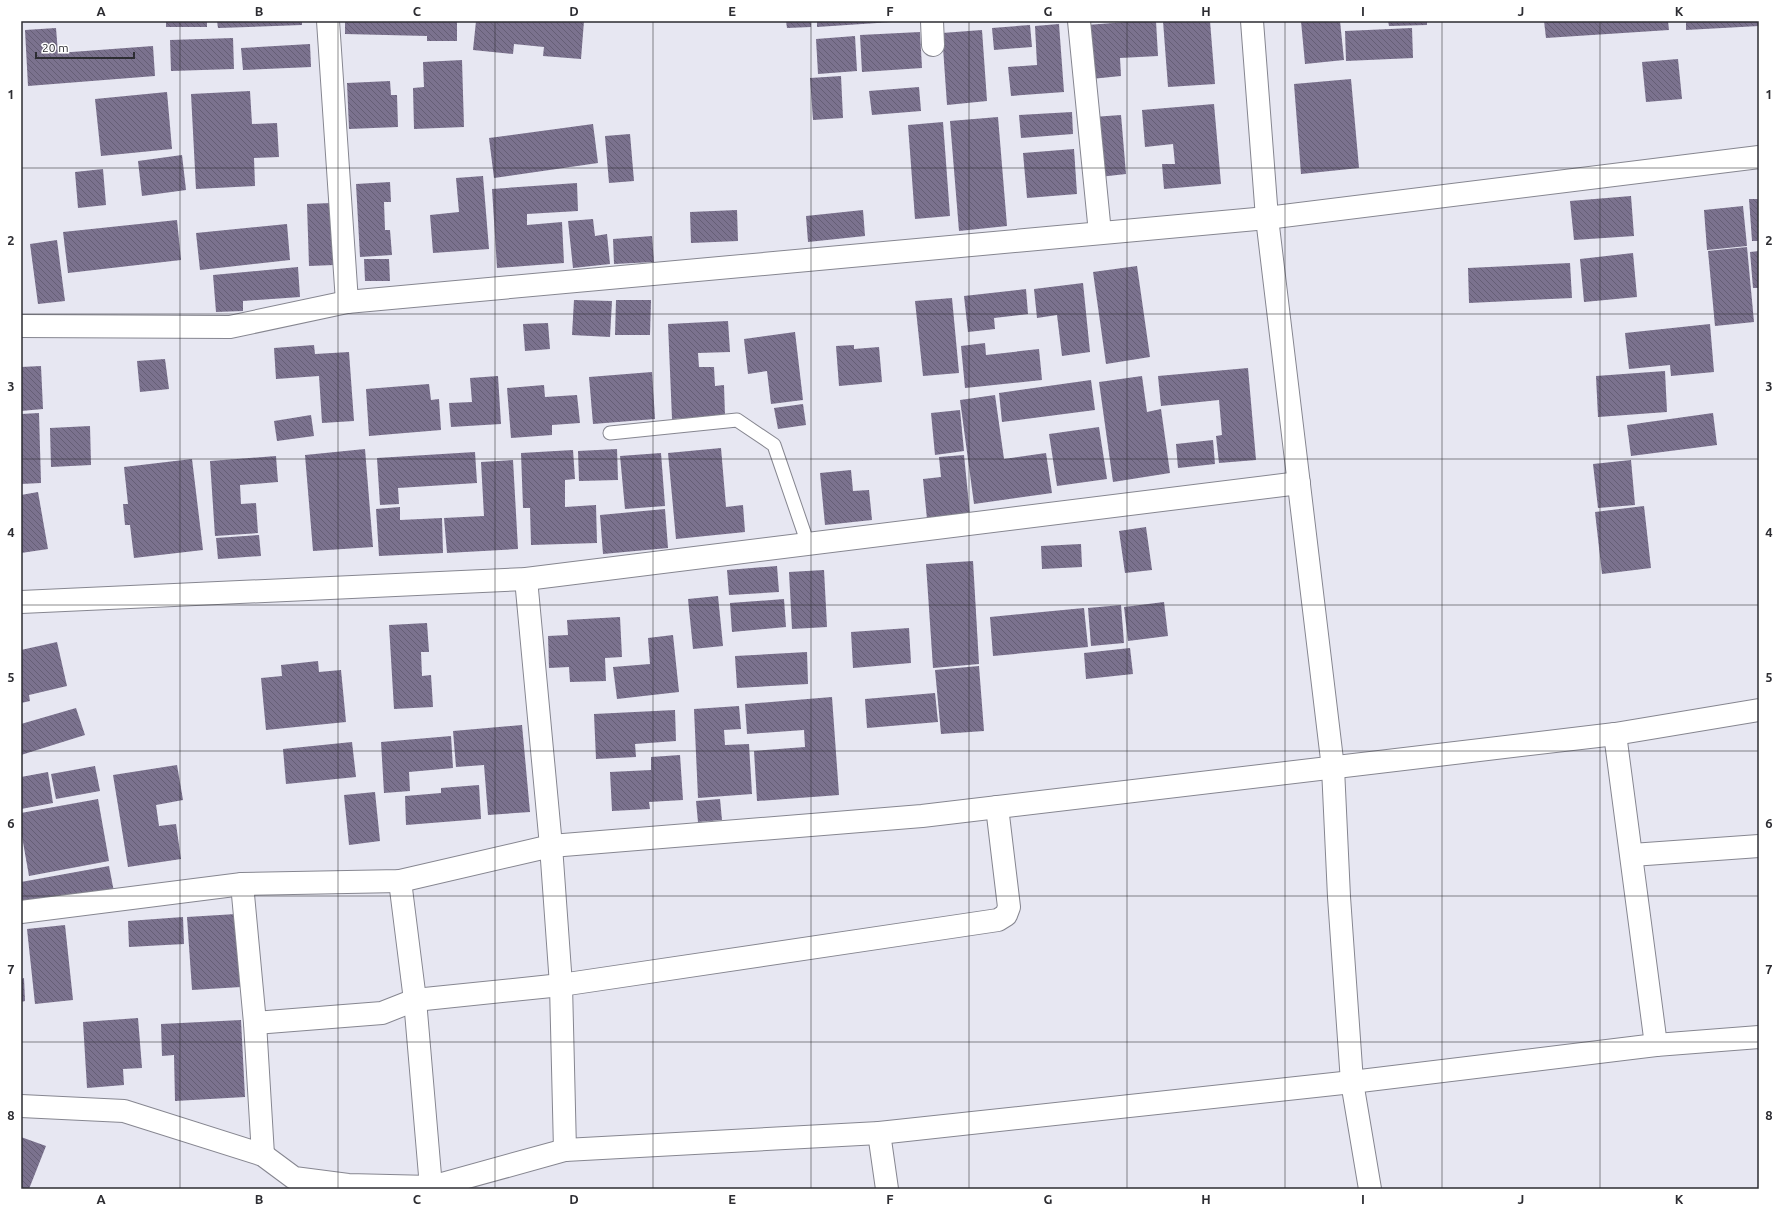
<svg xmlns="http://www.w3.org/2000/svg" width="1780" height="1210" viewBox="0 0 1780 1210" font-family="Ubuntu,sans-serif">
	<defs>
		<pattern id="building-back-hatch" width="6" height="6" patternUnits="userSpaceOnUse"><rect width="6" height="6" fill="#7b728e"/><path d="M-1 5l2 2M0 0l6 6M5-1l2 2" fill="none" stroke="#655e75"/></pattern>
	</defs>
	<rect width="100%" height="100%" fill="#e7e7f2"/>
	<g fill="url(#building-back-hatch)">
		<rect x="166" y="21" width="41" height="6"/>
		<polygon points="217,21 302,21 302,25 218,28"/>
		<polygon points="345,21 457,21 457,41 427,41 427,36 345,34"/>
		<polygon points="476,21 584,21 581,59 543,56 544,47 514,44 513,54 473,50"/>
		<polygon points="786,21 811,21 811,27 787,28"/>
		<polygon points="817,21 892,21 892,22 817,27"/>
		<polygon points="1139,21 1156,21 1158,56 1120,58 1121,76 1091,79 1087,25"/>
		<polygon points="1163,21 1210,21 1215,84 1168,87"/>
		<polygon points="1301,21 1340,21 1344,60 1305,64"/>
		<polygon points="1388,21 1427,21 1427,25 1389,26"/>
		<polygon points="1544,21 1668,21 1669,30 1546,38"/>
		<polygon points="1686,21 1759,21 1759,26 1686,30"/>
		<polygon points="1059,24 1064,92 1011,96 1008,67 1037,65 1035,26"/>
		<polygon points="1030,25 1032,47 994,50 992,28"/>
		<polygon points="56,28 58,53 153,46 155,76 28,86 25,30"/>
		<polygon points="1412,28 1413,58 1346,61 1345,31"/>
		<polygon points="982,30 987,101 947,105 942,33"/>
		<polygon points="920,32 922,68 862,72 860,35"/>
		<polygon points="855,36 857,71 818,74 816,39"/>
		<polygon points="233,38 234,69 171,71 170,40"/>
		<polygon points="310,44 311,67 243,70 241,48"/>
		<polygon points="1678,59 1682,99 1646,102 1642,62"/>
		<polygon points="462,60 464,127 414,129 413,88 424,87 423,62"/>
		<polygon points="841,76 843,118 813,120 810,78"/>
		<polygon points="1351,79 1359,168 1301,174 1294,84"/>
		<polygon points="390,81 391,95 397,95 398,127 349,129 347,83"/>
		<polygon points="919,87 921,111 872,115 869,91"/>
		<polygon points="250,91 252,124 277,123 279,157 254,158 255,186 196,189 191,94"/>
		<polygon points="167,92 172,149 101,156 95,99"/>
		<polygon points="1214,104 1221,184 1164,189 1162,164 1175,164 1173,144 1145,147 1142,110"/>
		<polygon points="1072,112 1073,134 1021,138 1019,115"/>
		<polygon points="1121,115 1126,174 1099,177 1093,117"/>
		<polygon points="998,117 1007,226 959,231 950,121"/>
		<polygon points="943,122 950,216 915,219 908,125"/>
		<polygon points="593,124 598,163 494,178 489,138"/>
		<polygon points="630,134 634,181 609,183 605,136"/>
		<polygon points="1074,149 1077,194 1027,198 1023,153"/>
		<polygon points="182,155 186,190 142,196 138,161"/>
		<polygon points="103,169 106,205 78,208 75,172"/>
		<polygon points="483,176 489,249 433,253 430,215 459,212 456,178"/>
		<polygon points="390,182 391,202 384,202 385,230 390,230 392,255 360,257 356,184"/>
		<polygon points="577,183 578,211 527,214 527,225 562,222 564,263 497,268 492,189"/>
		<polygon points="1631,196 1634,236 1574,240 1570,201"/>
		<polygon points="1749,199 1759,199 1759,241 1752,241"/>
		<polygon points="331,203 334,265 309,266 307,204"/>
		<polygon points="1743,206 1747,246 1707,250 1704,210"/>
		<polygon points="737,210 738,241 691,243 690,212"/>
		<polygon points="863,210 865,236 808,242 806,216"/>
		<polygon points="593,219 595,236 607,234 610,264 573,268 568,221"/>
		<polygon points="177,220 181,260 68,273 63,232"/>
		<polygon points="287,224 290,260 200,270 196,233"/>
		<polygon points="652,236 654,262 614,264 613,239"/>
		<polygon points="57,240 65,301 38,304 30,244"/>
		<polygon points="1747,247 1754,322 1715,326 1708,251"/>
		<polygon points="1759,251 1759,288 1753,288 1750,252"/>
		<polygon points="1633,253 1637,297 1584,302 1580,259"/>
		<polygon points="364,259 389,259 390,281 365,281"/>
		<polygon points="1570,263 1572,298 1469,303 1468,268"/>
		<polygon points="1137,266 1150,357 1106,364 1093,272"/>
		<polygon points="298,267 300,297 243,301 243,311 216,312 213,275"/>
		<polygon points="1083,283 1090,352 1062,356 1057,315 1037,318 1034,289"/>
		<polygon points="1026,289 1028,314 994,318 995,329 968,332 964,296"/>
		<polygon points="952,298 959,373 923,376 915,301"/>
		<polygon points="574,300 612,301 610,337 572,335"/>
		<polygon points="616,300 651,300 650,335 615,335"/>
		<polygon points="728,321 730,352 698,353 699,367 714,367 715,386 724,385 725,416 672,419 668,324"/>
		<polygon points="548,323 550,349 525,351 523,324"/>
		<polygon points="1710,324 1714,372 1671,376 1670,365 1629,369 1625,333"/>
		<polygon points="795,332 803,400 771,404 767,371 748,374 744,339"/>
		<polygon points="985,343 986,355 1039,349 1042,380 965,388 961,346"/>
		<polygon points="314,345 315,354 349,352 354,421 322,423 319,376 276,379 274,348"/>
		<polygon points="854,345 854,349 879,347 882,382 839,386 836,346"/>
		<polygon points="165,359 169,389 140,392 137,361"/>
		<polygon points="41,366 43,409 21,411 21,367"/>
		<polygon points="1248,368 1256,460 1219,463 1216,436 1222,435 1219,400 1161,406 1158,376"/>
		<polygon points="1665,371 1667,412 1598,417 1596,376"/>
		<polygon points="652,372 655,419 593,424 589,377"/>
		<polygon points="498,376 501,424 451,427 449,403 472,402 470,378"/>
		<polygon points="1142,376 1147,412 1161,409 1170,473 1113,482 1099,382"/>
		<polygon points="1091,380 1095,410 1002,422 999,393"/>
		<polygon points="429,384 431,400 439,399 441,430 369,436 366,389"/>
		<polygon points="544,385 545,397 577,395 580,423 552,425 552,435 511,438 507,388"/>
		<polygon points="995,395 1004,459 1046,453 1052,493 974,504 960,400"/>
		<polygon points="803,404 806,425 778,429 774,408"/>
		<polygon points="960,410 964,451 935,455 931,413"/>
		<polygon points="39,413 41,483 21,484 21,414"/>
		<polygon points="1713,413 1717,445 1631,456 1627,425"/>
		<polygon points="311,415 314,436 277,441 274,421"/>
		<polygon points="90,426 91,465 51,467 50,428"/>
		<polygon points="1099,427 1107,479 1057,486 1049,434"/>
		<polygon points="1213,440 1215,464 1178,468 1176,444"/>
		<polygon points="721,448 726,507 743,505 745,532 676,539 668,453"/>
		<polygon points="365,449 373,547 313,551 305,455"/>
		<polygon points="617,449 618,480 579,481 578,451"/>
		<polygon points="573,450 575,479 565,480 565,507 596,505 597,543 531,545 530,508 523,508 521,453"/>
		<polygon points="475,452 477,483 398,488 399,504 380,505 377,458"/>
		<polygon points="661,453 665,506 625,509 620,456"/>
		<polygon points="964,455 970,515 927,519 923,479 941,477 939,457"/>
		<polygon points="276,456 278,482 240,485 241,504 256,503 258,533 215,536 210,461"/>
		<polygon points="192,459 203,550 134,558 130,525 125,525 123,504 128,504 124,467"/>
		<polygon points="513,460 518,549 447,553 444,518 484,516 481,462"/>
		<polygon points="1631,460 1635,505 1598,508 1593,464"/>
		<polygon points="851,470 853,491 869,490 872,520 825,525 820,473"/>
		<polygon points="38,492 48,549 21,553 21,495"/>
		<polygon points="1644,506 1651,568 1602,574 1595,512"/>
		<polygon points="400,507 400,520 442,518 443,553 379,556 376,509"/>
		<polygon points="665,509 668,548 603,554 600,515"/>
		<polygon points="1146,527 1152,570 1125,573 1119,531"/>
		<polygon points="259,535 261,556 218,559 216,538"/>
		<polygon points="1081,544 1082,567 1042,569 1041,546"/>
		<polygon points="973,561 979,664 933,668 926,564"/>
		<polygon points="777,566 779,592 729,595 727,570"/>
		<polygon points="824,570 827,627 792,629 789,572"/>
		<polygon points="718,596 723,646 693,649 688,599"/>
		<polygon points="784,599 786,627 732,632 730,603"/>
		<polygon points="1164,602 1168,636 1128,641 1124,607"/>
		<polygon points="1121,605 1124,643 1091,646 1088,608"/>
		<polygon points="1084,608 1088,647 993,656 990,617"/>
		<polygon points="620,617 622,657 605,658 606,681 570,682 569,667 549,668 548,636 568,635 567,620"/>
		<polygon points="427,623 429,652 421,652 422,676 431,675 433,707 394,709 389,625"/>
		<polygon points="909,628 911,663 853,668 851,632"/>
		<polygon points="673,635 679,692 617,699 613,667 650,664 648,638"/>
		<polygon points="57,642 67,686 29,695 30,701 21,703 21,650"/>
		<polygon points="1130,648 1133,674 1086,679 1084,653"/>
		<polygon points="807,652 808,684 737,688 735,656"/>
		<polygon points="318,661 319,672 341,670 346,722 266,730 261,678 282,676 281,665"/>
		<polygon points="979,666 984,731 941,734 935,670"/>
		<polygon points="935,693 938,722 867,728 865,699"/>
		<polygon points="832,697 839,795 757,801 754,751 805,747 804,730 747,734 745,704"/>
		<polygon points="739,706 741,729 724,730 725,745 749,744 752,794 698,798 694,709"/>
		<polygon points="76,708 85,735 21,755 21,724"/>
		<polygon points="675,710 676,741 635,744 636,757 596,759 594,714"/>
		<polygon points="522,725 530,812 488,815 484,765 456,767 453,731"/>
		<polygon points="451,736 453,768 409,772 410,791 384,793 381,742"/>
		<polygon points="352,742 356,777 286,784 283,749"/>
		<polygon points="680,755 683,800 649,802 650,809 612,811 610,772 651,770 651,757"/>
		<polygon points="177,765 183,800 156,805 159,826 176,824 181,859 128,867 113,775"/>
		<polygon points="95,766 100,791 56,799 51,774"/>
		<polygon points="48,772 53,803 21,809 21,777"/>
		<polygon points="479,785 481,819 406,825 405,796 441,793 441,788"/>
		<polygon points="375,792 380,841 349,845 344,795"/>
		<polygon points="98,799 109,861 29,876 21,831 21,813"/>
		<polygon points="720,799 722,820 698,822 696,801"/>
		<polygon points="109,866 114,892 21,905 21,882"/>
		<polygon points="236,914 241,987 192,990 187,917"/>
		<polygon points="183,917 184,944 129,947 128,921"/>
		<polygon points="65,925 73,1000 35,1004 27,929"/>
		<polygon points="24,978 25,1001 21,1002 21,979"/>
		<polygon points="138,1018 142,1068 123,1069 124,1085 87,1088 83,1022"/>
		<polygon points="241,1020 245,1097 175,1101 174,1055 162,1056 161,1024"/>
		<polygon points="21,1137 46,1146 29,1189 21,1189"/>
	</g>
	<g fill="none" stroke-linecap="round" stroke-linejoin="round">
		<g stroke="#868690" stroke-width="15">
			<polyline id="lane" points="610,433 737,420 774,445 808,544"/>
		</g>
		<g stroke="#868690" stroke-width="24">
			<g id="street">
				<polyline points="328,21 347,302"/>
				<polyline points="932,21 933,45"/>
				<polyline points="1079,21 1100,233"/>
				<polyline points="1252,21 1267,218 1333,768 1339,897 1352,1082 1370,1189"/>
				<polyline points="21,326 230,327 347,302 1267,218 1759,157"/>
				<polyline points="526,579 551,846 561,985 565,1150"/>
				<polyline points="21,602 526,579 1299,483"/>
				<polyline points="1615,734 1656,1045"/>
				<polyline points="1632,855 1759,846"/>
				<polyline points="242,884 255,1023 263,1155"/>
				<polyline points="21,912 242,884 400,881 551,846 922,816 1615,734 1759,710"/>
				<polyline points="255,1023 382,1013 415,1000 561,985 998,920 1006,915 1009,907 997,807"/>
				<polyline points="21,1106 124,1111 263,1155 294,1178 348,1185 431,1187 415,1000 400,881"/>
				<polyline points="879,1133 887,1189"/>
				<polyline points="430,1189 431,1187 565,1150 879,1133 1352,1082 1656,1045 1759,1037"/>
			</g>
		</g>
		<use href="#lane" stroke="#fff" stroke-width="13"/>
		<use href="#street" stroke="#fff" stroke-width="22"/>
	</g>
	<path fill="none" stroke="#2d2d32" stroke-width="1" stroke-opacity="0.55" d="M180,21v1168M338,21v1168M495,21v1168M653,21v1168M811,21v1168M969,21v1168M1127,21v1168M1285,21v1168M1442,21v1168M1600,21v1168M21,168h1738M21,314h1738M21,459h1738M21,605h1738M21,751h1738M21,896h1738M21,1042h1738"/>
	<rect width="1780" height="1210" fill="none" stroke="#ffffff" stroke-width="44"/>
	<path d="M36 52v6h98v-6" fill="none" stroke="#2d2d32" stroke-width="2"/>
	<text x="42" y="52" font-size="12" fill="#2d2d32" stroke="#ffffff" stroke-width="3" paint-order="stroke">20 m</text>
	<rect x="22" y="22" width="1736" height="1166" fill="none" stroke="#2d2d32" stroke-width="1.5"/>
	<g font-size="13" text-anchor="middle" font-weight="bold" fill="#2d2d32">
		<text x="101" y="16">A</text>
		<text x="259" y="16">B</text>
		<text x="417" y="16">C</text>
		<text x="574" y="16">D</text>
		<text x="732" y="16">E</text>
		<text x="890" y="16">F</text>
		<text x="1048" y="16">G</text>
		<text x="1206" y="16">H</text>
		<text x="1363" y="16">I</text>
		<text x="1521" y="16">J</text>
		<text x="1679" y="16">K</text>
		<text x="11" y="99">1</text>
		<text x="1769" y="99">1</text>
		<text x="11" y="245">2</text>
		<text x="1769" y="245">2</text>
		<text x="11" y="391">3</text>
		<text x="1769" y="391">3</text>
		<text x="11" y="537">4</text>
		<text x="1769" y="537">4</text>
		<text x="11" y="682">5</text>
		<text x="1769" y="682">5</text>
		<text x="11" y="828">6</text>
		<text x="1769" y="828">6</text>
		<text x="11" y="974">7</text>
		<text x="1769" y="974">7</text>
		<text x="11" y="1120">8</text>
		<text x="1769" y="1120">8</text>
		<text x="101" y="1204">A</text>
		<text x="259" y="1204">B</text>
		<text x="417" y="1204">C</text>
		<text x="574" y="1204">D</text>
		<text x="732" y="1204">E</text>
		<text x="890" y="1204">F</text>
		<text x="1048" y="1204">G</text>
		<text x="1206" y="1204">H</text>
		<text x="1363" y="1204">I</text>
		<text x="1521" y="1204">J</text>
		<text x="1679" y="1204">K</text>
	</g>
</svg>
